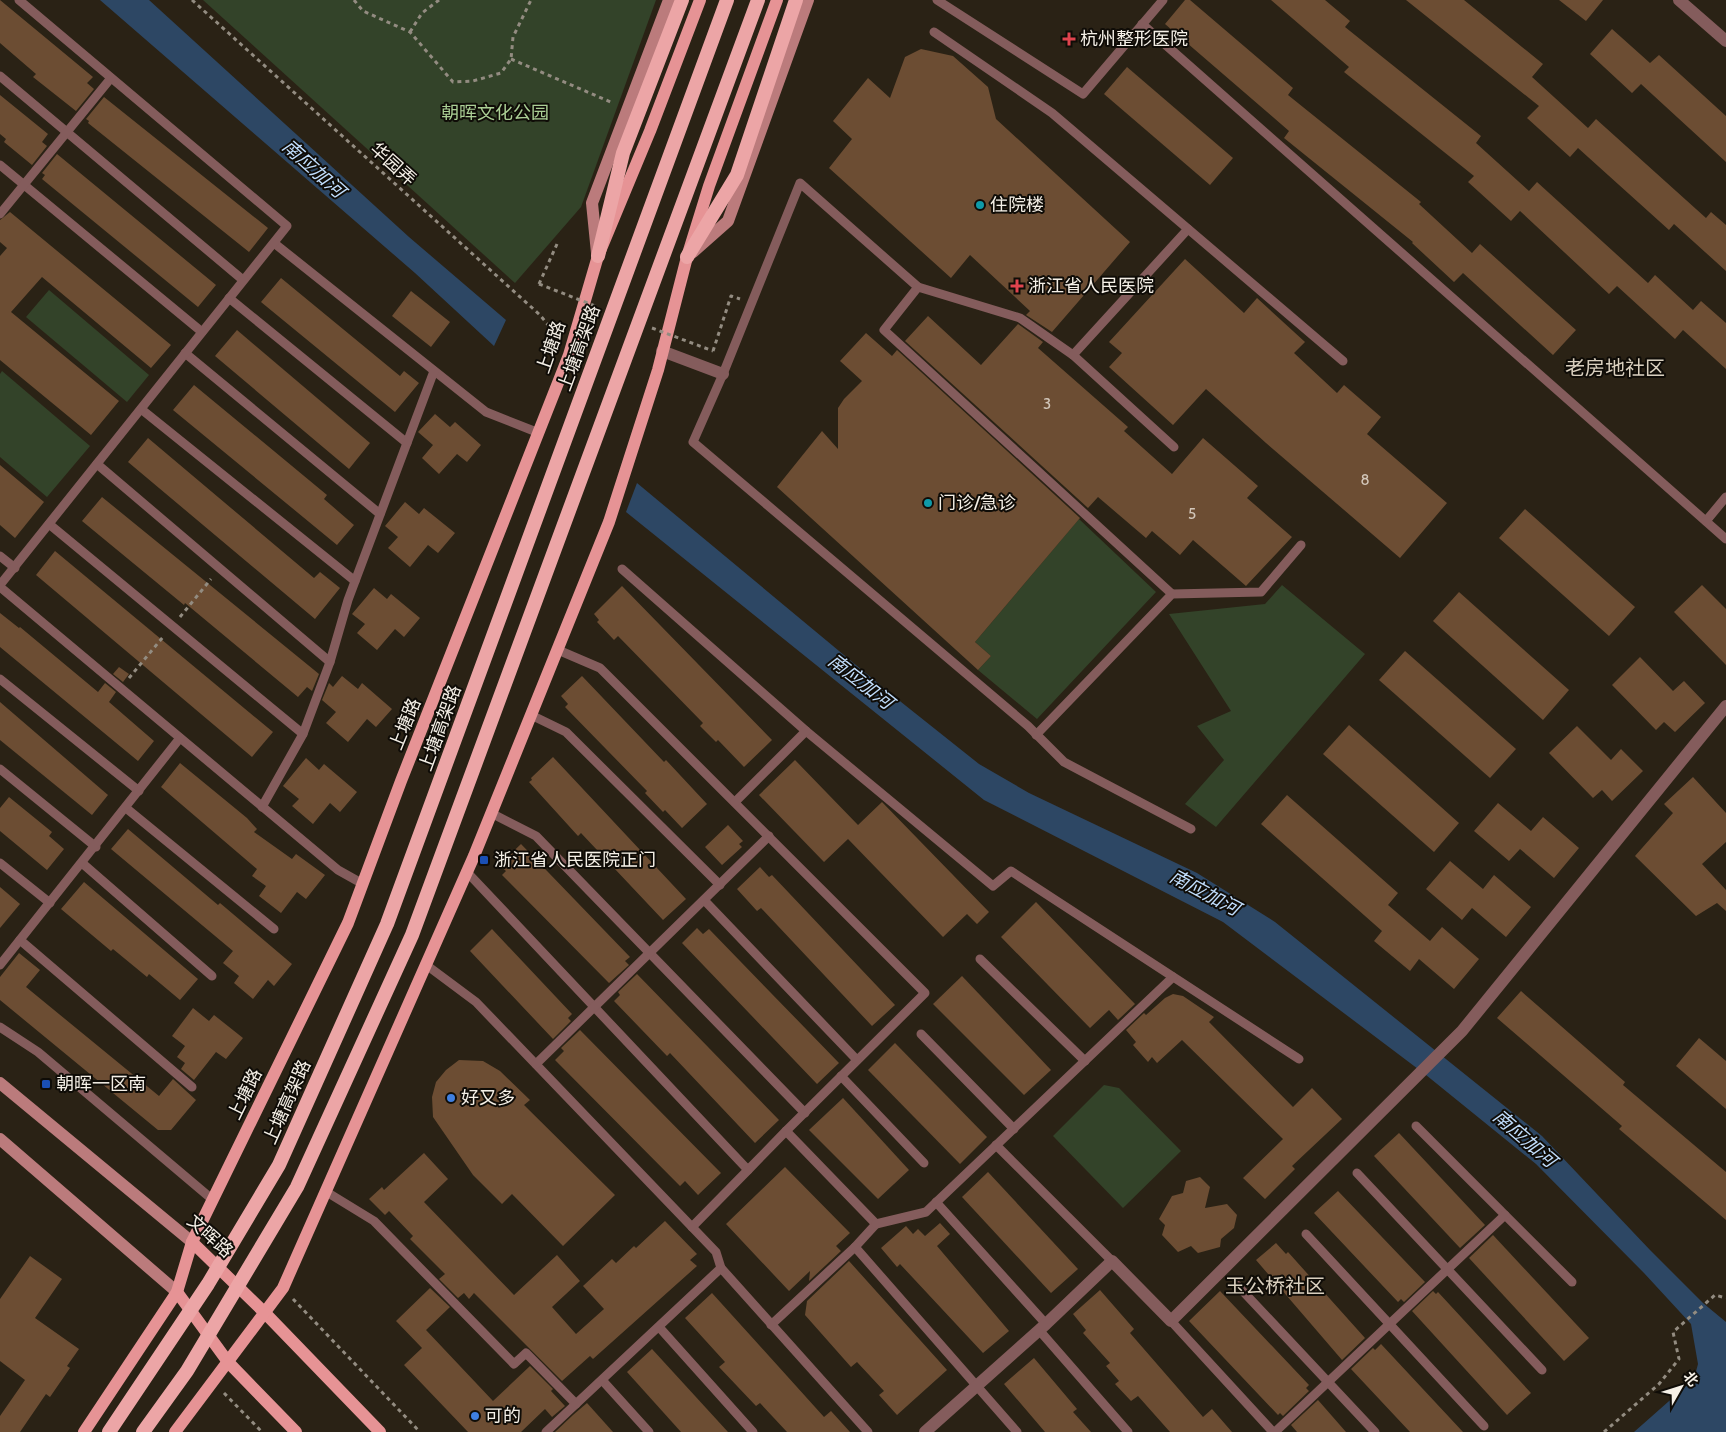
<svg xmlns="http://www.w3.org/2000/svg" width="1726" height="1432" viewBox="0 0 1726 1432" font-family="Cabin,'Noto Sans SC',sans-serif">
	<rect width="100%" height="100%" fill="#2a2215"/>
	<g fill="#334329">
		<polygon points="203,0 656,0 581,207 515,283"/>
		<polygon points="49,290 149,375 127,402 26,317"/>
		<polygon points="2,371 90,446 47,497 0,457 0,374"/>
		<polygon points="1079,519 1156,592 1037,719 978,670 991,656 975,642"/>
		<polygon points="1282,585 1365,654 1216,827 1185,804 1224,760 1197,726 1231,711 1169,614 1265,604"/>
		<polygon points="1104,1085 1119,1088 1181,1151 1123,1208 1053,1136"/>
	</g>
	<g fill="#2d4764">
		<polygon points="100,0 149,0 409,237 506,320 494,346 415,273"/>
		<polygon points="637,483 886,690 979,764 1029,793 1197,873 1275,922 1542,1136 1650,1250 1703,1303 1726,1322 1726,1432 1634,1432 1694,1379 1698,1364 1691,1324 1644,1273 1536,1164 1426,1075 1223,922 984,800 626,512"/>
	</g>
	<g fill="#6c4d33">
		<polygon points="0,0 93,77 87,83 94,89 76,111 33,77 36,74 0,43"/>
		<polygon points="1185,0 1190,0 1293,88 1288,95 1421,202 1419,204 1472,253 1480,244 1576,330 1553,355 1463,273 1454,282 1412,243 1413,242 1284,138 1289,131 1165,24"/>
		<polygon points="1271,0 1325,0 1350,21 1345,27 1481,136 1476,143 1529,191 1537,182 1648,283 1655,275 1693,310 1701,301 1726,323 1726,369 1683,330 1675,339 1617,286 1609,294 1520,211 1511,221 1468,182 1474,176 1344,72 1349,67"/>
		<polygon points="1406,0 1464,0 1543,64 1532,77 1588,128 1596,119 1706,218 1711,212 1726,225 1726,271 1674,224 1669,230 1578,148 1570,157 1527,118 1539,106"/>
		<polygon points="1559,0 1603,0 1586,21"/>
		<polygon points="1612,29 1650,63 1659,55 1726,116 1726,162 1641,84 1632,93 1590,54"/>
		<polygon points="921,49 953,56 988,87 996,119 1130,242 1052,332 1026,315 1030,311 970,255 951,278 829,168 852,139 833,121 868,78 890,98 905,57"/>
		<polygon points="1127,67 1233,158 1210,185 1104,94"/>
		<polygon points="0,95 48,134 42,142 47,146 32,165 4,142 6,139 0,134"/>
		<polygon points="104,97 268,228 249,252 88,123 89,121 86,119"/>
		<polygon points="57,154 216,285 198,307 42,179 45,175 42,173"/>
		<polygon points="10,212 171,345 151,368 42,277 11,312 119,401 91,435 0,360 0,256 7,248 0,242 0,220"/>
		<polygon points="1185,259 1244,313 1257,298 1305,342 1294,353 1337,393 1344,385 1381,417 1367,434 1447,503 1400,558 1266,443 1206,389 1173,425 1109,367 1122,353 1109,342"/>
		<polygon points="281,278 400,376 404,371 419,383 395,412 261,302"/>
		<polygon points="411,291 450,322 431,347 392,316"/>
		<polygon points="928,316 981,365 1018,324 1043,342 1038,348 1128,427 1124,431 1172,474 1203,438 1258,486 1247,498 1292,537 1246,586 1193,540 1180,555 1152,531 1146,538 1098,497 1088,508 905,341"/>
		<polygon points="237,330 370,443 349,469 215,356"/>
		<polygon points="866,333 892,356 897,350 1080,518 975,642 991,656 978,670 777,487 822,431 838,449 838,408 844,399 862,381 840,361"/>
		<polygon points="194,385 327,495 324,499 354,525 337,545 173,410"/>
		<polygon points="435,414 450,427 455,422 481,445 467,462 457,454 439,474 422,458 433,445 418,432"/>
		<polygon points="148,438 314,578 320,572 340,588 315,619 128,462"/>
		<polygon points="0,465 44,502 15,538 0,525"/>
		<polygon points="102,497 319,674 312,691 307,687 298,697 185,603 184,605 82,521"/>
		<polygon points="405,502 419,514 424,508 455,533 438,553 428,545 410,567 388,548 398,537 385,526"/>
		<polygon points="1525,509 1635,607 1609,636 1499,538"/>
		<polygon points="55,551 273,732 252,757 36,575"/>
		<polygon points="1702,585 1726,609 1726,665 1674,612"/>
		<polygon points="622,586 772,740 744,767 718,740 716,742 700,726 703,723 618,636 614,640 597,622 599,620 594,614"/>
		<polygon points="374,588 387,599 391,594 420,618 404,637 395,629 377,650 357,633 365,624 352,614"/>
		<polygon points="1459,592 1569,690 1543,720 1433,621"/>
		<polygon points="0,613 19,628 20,627 98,692 105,683 116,692 109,702 154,741 138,761 0,647"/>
		<polygon points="1405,651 1516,749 1490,778 1379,680"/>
		<polygon points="1640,657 1673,691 1684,681 1705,703 1675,732 1664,722 1656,730 1612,685"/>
		<polygon points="119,667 129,674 123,682 113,674"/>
		<polygon points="342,676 358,689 362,683 392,709 376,727 367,719 348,742 326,723 336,712 322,700 329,683 333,687"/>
		<polygon points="582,676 664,762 666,760 707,804 682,828 665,810 663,812 645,793 647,791 565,707 568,704 561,696"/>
		<polygon points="0,702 108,795 92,815 0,740"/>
		<polygon points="1349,725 1459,823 1434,852 1323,754"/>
		<polygon points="1577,726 1611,760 1621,749 1643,771 1612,801 1602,790 1593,798 1549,753"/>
		<polygon points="553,757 686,899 663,920 581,833 578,836 529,782 532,780 531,778"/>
		<polygon points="306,758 319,770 324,764 357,792 340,812 330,803 313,824 292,806 299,799 283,786"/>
		<polygon points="795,760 858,825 882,802 989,912 977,924 967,914 943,937 848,839 824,862 759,795"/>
		<polygon points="180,763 247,818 257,829 254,832 292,859 296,854 325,875 306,899 297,892 281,913 259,896 266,886 252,876 257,869 161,787"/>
		<polygon points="1693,777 1726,813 1726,842 1702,864 1726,890 1726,911 1717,903 1696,916 1635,856 1673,813 1664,804"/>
		<polygon points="1287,795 1398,893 1388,905 1430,941 1442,927 1479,959 1454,989 1419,959 1410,971 1374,941 1382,931 1261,824"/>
		<polygon points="9,797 52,832 49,836 64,849 47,870 0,831 0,808"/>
		<polygon points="1498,803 1531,831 1543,817 1579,848 1554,878 1520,849 1509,861 1474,831"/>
		<polygon points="728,825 743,841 739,844 742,847 722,865 705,847"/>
		<polygon points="128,829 218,905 220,903 292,964 274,986 268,980 253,999 234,983 239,976 223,963 233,951 111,849"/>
		<polygon points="521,844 630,957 625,961 629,965 609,983 502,875 506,871 499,865"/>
		<polygon points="1450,861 1483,889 1494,875 1531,907 1506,937 1472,908 1462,920 1426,889"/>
		<polygon points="760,867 769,877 772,875 895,1005 872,1026 761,908 757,911 737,889"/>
		<polygon points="84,882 198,979 180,1000 149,974 147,977 113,949 111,951 61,909"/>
		<polygon points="0,887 20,904 0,928"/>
		<polygon points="1036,902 1135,1004 1118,1020 1109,1010 1090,1028 1001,937"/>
		<polygon points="697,928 703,934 709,929 839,1063 817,1084 682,943"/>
		<polygon points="492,929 572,1014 568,1018 571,1021 553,1039 470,951"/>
		<polygon points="19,953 40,970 26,987 159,1096 173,1079 196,1100 171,1130 158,1130 0,1000 0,977"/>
		<polygon points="637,974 779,1120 755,1143 670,1053 667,1056 614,1001 620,995 618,992"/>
		<polygon points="962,976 1051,1070 1024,1095 933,1004"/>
		<polygon points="1521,991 1625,1082 1623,1085 1726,1172 1726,1220 1619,1129 1622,1126 1497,1018"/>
		<polygon points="1173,994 1183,996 1214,1017 1209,1022 1293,1107 1312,1088 1342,1119 1292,1166 1295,1169 1265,1199 1243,1178 1283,1139 1182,1040 1157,1063 1152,1057 1148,1062 1133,1045 1136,1042 1126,1030 1144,1013 1146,1015 1165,998"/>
		<polygon points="193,1008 209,1021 214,1015 243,1038 226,1059 216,1052 194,1080 181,1069 185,1063 177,1057 185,1046 172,1036"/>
		<polygon points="580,1030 721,1173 698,1195 685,1181 680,1186 555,1060 564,1051 561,1048"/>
		<polygon points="1699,1038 1726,1061 1726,1109 1676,1066"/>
		<polygon points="895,1043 987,1137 960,1164 868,1070"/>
		<polygon points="459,1060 483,1061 500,1071 530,1100 524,1105 615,1195 563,1246 512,1194 502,1204 473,1175 433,1117 432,1097 436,1082 446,1070"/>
		<polygon points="843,1098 909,1170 878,1199 809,1130"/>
		<polygon points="1399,1133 1485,1225 1460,1248 1374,1156"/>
		<polygon points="424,1153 448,1179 424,1202 514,1295 557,1255 580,1281 552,1307 576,1334 604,1309 583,1286 612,1259 616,1263 634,1246 636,1248 665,1221 697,1254 690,1260 697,1266 593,1359 590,1356 562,1381 474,1293 469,1299 464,1293 458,1298 439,1279 445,1274 410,1239 413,1236 389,1211 385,1215 369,1199 382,1187 384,1190"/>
		<polygon points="785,1167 850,1233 836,1246 841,1251 809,1281 810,1271 789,1291 726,1224"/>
		<polygon points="988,1172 1078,1269 1051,1293 962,1197"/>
		<polygon points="1200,1177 1210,1187 1205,1208 1227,1204 1237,1215 1234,1228 1221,1239 1220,1247 1198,1253 1191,1246 1178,1252 1162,1235 1165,1225 1159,1219 1172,1196 1183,1193 1186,1181"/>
		<polygon points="1338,1191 1425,1282 1404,1302 1401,1299 1398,1302 1314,1213"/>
		<polygon points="940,1223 950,1234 937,1246 1009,1331 983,1353 900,1264 897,1267 881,1248 906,1226 913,1234 918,1229 925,1236"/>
		<polygon points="1493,1235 1589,1338 1564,1361 1469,1258"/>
		<polygon points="1276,1243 1286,1254 1288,1252 1365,1338 1342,1360 1256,1260"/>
		<polygon points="30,1256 62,1279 35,1318 79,1349 67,1366 70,1368 50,1397 46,1394 20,1432 0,1432 0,1416 25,1380 0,1361 0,1299"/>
		<polygon points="849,1261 947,1370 897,1415 879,1395 884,1391 857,1362 851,1367 805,1315 807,1301"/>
		<polygon points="430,1288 450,1307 426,1330 493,1401 530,1366 553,1389 551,1391 565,1406 552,1417 545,1409 521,1432 468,1432 404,1365 422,1348 396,1321"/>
		<polygon points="1100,1290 1134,1329 1130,1333 1203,1417 1212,1409 1232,1432 1170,1432 1138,1396 1131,1401 1115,1384 1119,1381 1106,1366 1110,1363 1083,1333 1086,1330 1073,1314"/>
		<polygon points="1220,1291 1309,1385 1306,1388 1309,1391 1283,1416 1280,1413 1278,1415 1189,1321"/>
		<polygon points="1433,1291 1436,1294 1438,1292 1531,1393 1507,1415 1412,1311"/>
		<polygon points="712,1293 824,1417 831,1411 850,1432 787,1432 760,1403 756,1406 719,1367 725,1362 685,1318"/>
		<polygon points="1381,1344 1463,1432 1410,1432 1351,1369 1373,1348 1375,1350"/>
		<polygon points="652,1349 728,1432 681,1432 627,1372"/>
		<polygon points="1034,1358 1077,1409 1073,1412 1091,1432 1045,1432 1004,1384"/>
		<polygon points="1318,1400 1346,1432 1297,1432 1291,1425"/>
		<polygon points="587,1403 613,1432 555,1432 573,1415"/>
	</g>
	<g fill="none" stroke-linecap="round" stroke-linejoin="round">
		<g stroke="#938c81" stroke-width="3" stroke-dasharray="4 4" stroke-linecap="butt">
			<polyline points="192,0 540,315 557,336"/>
			<polyline points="354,0 363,11 410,32 453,82 473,81 501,73 511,59 513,37 531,0"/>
			<polyline points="410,32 422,13 439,0"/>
			<polyline points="511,59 613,103"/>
			<polyline points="539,284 557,244"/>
			<polyline points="713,351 731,296 740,299"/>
			<polyline points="180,617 211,579"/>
			<polyline points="129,678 163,637"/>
			<polyline points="293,1299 420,1432"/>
			<polyline points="224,1393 262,1432"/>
			<polyline points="1604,1432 1659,1384 1679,1359 1673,1332 1715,1295 1726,1298"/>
		</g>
		<g stroke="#845c5c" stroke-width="9">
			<polyline points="937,0 1083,94 1163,0"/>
			<polyline points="1142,24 1726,539"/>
			<polyline points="934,32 1052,113 1343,361"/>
			<polyline points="0,76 243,280"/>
			<polyline points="0,165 202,332"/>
			<polyline points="0,214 111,78"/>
			<polyline points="274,243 486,412 539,433"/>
			<polyline points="918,287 800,183 723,374 693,442 1028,726 1064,762 1191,829"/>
			<polyline points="229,298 407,443"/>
			<polyline points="185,353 380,514"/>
			<polyline points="1073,355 1020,318 918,287 884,330 1172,594"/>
			<polyline points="141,409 355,581"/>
			<polyline points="1174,447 1073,355 1188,229"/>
			<polyline points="97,464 330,662"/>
			<polyline points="1706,521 1726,497"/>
			<polyline points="49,524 303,734"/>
			<polyline points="0,556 15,568"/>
			<polyline points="622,569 806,731 993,886 1011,871 1299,1059"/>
			<polyline points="0,585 287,226 19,0"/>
			<polyline points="0,587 338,870 363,884"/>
			<polyline points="558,650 600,668 925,993 786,1131"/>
			<polyline points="0,679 139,791"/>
			<polyline points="531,715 566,732 720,885"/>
			<polyline points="1036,735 1172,594 1261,592 1301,545"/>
			<polyline points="0,769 96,847"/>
			<polyline points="735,802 806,731"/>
			<polyline points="262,807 303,734 330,662 348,600 434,371"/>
			<polyline points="126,808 274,929"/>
			<polyline points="491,813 536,836 805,1113"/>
			<polyline points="0,863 50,903"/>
			<polyline points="82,863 212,976"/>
			<polyline points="466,871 748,1170 786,1131 876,1224 855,1247 1017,1432"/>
			<polyline points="704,900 857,1060"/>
			<polyline points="20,940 192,1087"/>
			<polyline points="980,959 1085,1061"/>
			<polyline points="425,964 476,1002 716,1252 721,1268"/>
			<polyline points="0,965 180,738"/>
			<polyline points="0,1027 38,1052 213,1200"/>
			<polyline points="921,1034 1014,1129"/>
			<polyline points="536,1064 769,836"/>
			<polyline points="841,1076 924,1163"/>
			<polyline points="1416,1126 1572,1282"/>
			<polyline points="996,1145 1112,1261"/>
			<polyline points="1357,1173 1542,1370"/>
			<polyline points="325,1191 374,1221 514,1364 526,1353 576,1404"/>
			<polyline points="936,1202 1046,1324"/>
			<polyline points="876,1224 926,1212 1173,977"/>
			<polyline points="692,1227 748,1170"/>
			<polyline points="1306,1234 1484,1426"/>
			<polyline points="1237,1285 1375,1432"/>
			<polyline points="1171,1321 1273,1432"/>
			<polyline points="771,1325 855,1247"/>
			<polyline points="659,1327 753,1432"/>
			<polyline points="1039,1330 1128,1432"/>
			<polyline points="602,1380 649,1432"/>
			<polyline points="546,1432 721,1268 868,1432"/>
			<polyline points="1275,1432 1505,1215"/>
		</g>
		<g stroke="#845c5c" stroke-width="12">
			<polyline points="1679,0 1726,41"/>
			<polyline points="662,351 723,374"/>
			<polyline points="925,1432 1046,1324 1112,1261 1171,1321 1462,1031 1726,706"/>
		</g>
		<g stroke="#bb7b7c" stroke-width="12">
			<polyline points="693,252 728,221 808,0"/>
			<polyline points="597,253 592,203 669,0"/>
			<polyline points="0,1083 192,1242"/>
			<polyline points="0,1139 177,1292"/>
		</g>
		<g stroke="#e69395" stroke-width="12">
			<polyline points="192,1242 265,1313 380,1432"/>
			<polyline points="177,1292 228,1362 296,1432"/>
			<polyline points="84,1432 177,1292 192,1242 348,923 401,781 569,355 598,256 650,131 700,0"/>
			<polyline points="175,1432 283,1288 474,856 609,522 658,370 687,257 709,186 777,0"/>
		</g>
		<g stroke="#eca5a6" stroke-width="14">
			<polyline points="598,256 623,153 682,0"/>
			<polyline points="687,257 737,175 796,0"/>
		</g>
		<g stroke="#938c81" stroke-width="3" stroke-dasharray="4 4" stroke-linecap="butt">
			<polyline points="539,284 598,307"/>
			<polyline points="652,328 713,351"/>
		</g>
		<g stroke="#eca5a6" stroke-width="14">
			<polyline points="109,1432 208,1284 279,1165 387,924 727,0"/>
			<polyline points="143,1432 187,1371 297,1187 412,935 758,0"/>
		</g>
	</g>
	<g fill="#e0444e" stroke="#0f0c07" stroke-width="2">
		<path d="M1066.5 31.5h5v5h5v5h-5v5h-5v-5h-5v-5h5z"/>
		<path d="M1014.5 278.5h5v5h5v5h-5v5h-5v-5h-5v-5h5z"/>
	</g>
	<g fill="#0f9aa8" stroke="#0f0c07" stroke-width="2">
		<circle cx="980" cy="205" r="5"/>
		<circle cx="928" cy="503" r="5"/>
	</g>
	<g fill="#1a4fb4" stroke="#0f0c07" stroke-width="2">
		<rect x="479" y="855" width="10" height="10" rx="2.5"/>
		<rect x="41" y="1079" width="10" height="10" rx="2.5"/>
	</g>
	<g fill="#3f7fe0" stroke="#0f0c07" stroke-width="2">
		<circle cx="451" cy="1098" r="5"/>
		<circle cx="475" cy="1416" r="5"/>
	</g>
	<g text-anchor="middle" stroke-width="4" stroke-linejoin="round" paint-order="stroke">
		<g font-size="15" fill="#d3c7ba">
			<text x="1047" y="409">3</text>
			<text x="1365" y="485">8</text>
			<text x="1192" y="519">5</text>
		</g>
		<g font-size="18" fill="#f5f0e7" stroke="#0f0c07" text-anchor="start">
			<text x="1080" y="45">杭州整形医院</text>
			<text x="990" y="211">住院楼</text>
			<text x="1028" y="292">浙江省人民医院</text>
			<text x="938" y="509">门诊/急诊</text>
			<text x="494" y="866">浙江省人民医院正门</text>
			<text x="56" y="1090">朝晖一区南</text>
			<text x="461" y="1104">好又多</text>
			<text x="485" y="1422">可的</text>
		</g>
		<g font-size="18" fill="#abcf95" stroke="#0f0c07">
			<text x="495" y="119">朝晖文化公园</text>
		</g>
		<g font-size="18" fill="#f5f0e7" stroke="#0f0c07">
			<text transform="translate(393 164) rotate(42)" y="6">华园弄</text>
			<text transform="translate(551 347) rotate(-71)" y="6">上塘路</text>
			<text transform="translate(579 348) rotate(-70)" y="6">上塘高架路</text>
			<text transform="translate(405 724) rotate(-68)" y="6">上塘路</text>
			<text transform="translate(440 728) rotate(-70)" y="6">上塘高架路</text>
			<text transform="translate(245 1094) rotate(-64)" y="6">上塘路</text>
			<text transform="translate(287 1102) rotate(-66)" y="6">上塘高架路</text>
			<text transform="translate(210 1236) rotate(42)" y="6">文晖路</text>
		</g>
		<g font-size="19" font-style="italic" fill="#c0ddfc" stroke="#0f0c07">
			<text transform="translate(314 168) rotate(42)" y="7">南应加河</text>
			<text transform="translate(861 681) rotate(38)" y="7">南应加河</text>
			<text transform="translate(1205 892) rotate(28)" y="7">南应加河</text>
			<text transform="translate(1525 1138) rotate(41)" y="7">南应加河</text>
		</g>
		<g font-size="20" fill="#d9cfbe" stroke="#0f0c07">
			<text x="1615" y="375">老房地社区</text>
			<text x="1275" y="1293">玉公桥社区</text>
		</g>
	</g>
	<g transform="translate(1681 1387) rotate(51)" stroke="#0f0c07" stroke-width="4" paint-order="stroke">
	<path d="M0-4L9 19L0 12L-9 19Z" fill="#f5f0e7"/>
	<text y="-8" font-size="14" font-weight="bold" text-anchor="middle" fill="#f5f0e7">北</text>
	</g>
</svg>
